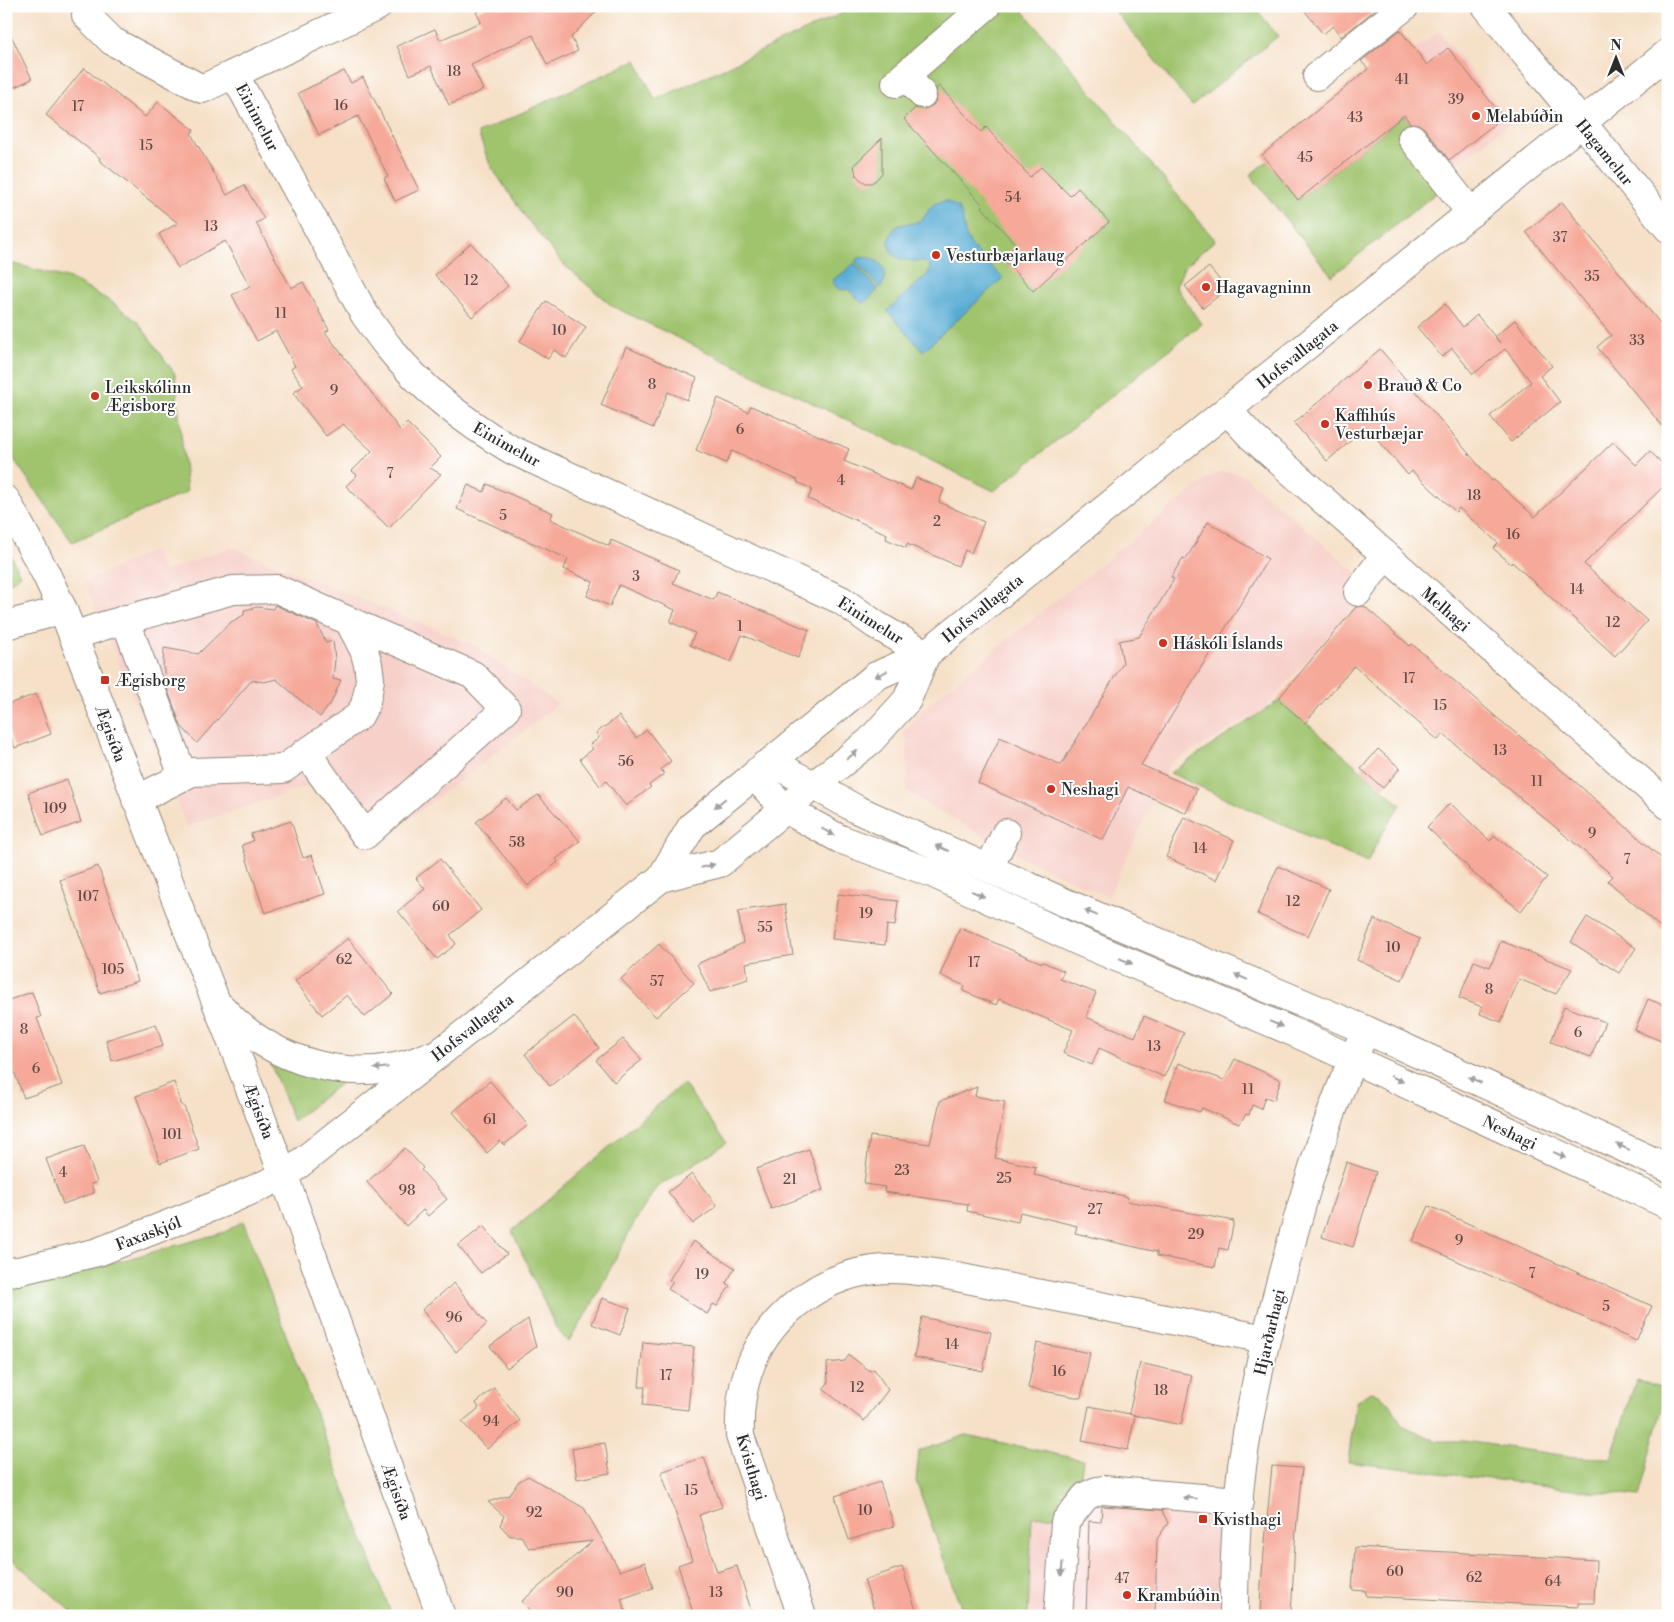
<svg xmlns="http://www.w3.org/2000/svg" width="1674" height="1622" viewBox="0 0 1674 1622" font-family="'Libre Bodoni',serif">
	<rect width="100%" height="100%" fill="#fff"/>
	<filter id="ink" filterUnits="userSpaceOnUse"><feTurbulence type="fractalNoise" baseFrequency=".02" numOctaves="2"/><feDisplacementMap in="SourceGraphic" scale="10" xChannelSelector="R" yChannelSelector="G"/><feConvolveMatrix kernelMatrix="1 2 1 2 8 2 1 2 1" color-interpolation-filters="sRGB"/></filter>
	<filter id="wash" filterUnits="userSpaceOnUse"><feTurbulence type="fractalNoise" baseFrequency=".0096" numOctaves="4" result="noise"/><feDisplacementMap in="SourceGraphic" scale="20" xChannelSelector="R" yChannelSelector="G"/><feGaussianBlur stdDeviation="1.12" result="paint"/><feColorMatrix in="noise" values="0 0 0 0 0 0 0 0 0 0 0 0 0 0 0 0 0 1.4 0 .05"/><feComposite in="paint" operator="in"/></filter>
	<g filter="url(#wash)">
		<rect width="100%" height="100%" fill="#f6e0c7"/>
		<g fill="#f7d0ca">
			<polygon points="1439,31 1511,122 1451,169 1441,189 1397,136 1411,124 1404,115 1443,84 1415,50"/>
			<polygon points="1220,472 1233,472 1245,477 1373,586 1263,710 1170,764 1108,897 999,846 907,792 908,743 902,734 933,700 1208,478"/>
			<polygon points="232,547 474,645 558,704 478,767 365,852 316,783 187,827 85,582 154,550 163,572"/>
			<polygon points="1081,1474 1228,1495 1228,1616 1028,1616 1032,1517 1070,1499 1070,1485"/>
		</g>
		<g fill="#a0c46e" stroke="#66784c">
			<polygon points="858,6 1019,6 1215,240 1184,267 1176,287 1201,324 994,491 612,306 563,264 526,218 490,165 478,133 636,60 655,100"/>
			<polygon points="1111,6 1254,6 1278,36 1192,106"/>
			<polygon points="1404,115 1411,124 1397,136 1441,189 1332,276 1250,175 1267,161 1298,200"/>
			<polygon points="6,263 19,265 70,279 110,301 138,322 175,374 187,492 72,542 6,448"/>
			<polygon points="6,546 20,575 8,584 6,581"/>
			<polygon points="1280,700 1401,805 1381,835 1367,863 1170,773"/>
			<polygon points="270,1062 342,1082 293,1121"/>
			<polygon points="683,1083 727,1143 656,1188 633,1225 589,1310 568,1342 556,1328 512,1231"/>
			<polygon points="243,1221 392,1616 77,1616 6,1554 6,1283 40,1283 225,1232"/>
			<polygon points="1636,1380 1667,1389 1639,1497 1348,1462 1356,1402 1370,1392 1379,1394 1391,1405 1402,1425 1437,1441 1465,1441 1575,1457 1611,1458"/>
			<polygon points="966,1435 1083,1460 1081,1474 1070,1485 1070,1499 1055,1516 1032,1517 1028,1616 964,1616 916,1481 919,1451"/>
		</g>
		<g fill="#58acd4" stroke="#426c80">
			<path d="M946,201c23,8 13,22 22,39 5,10 26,29 35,38l-80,73 -36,-40 42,-38 1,-7 -6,-5c-14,0 -36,1 -35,-20 1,-6 3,-10 7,-14 7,-5 16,-2 23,-6 13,-8 6,-18 27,-20z"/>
			<path d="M867,257c16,3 24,18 13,31l-25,-27 4,-3z"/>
			<path d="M854,263l24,27 -15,14 -15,-15c-4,1 -8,2 -12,-2 -8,-8 3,-11 8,-15 3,-2 7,-6 10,-9z"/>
		</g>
		<g id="blocks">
			<g fill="#f6a999">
				<polygon points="488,6 602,6 571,37 578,51 547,65 533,35 471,64 483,90 449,105 431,66 410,75 397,46 435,29 440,40 481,22 476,12"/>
				<polygon points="1301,6 1380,6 1341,37 1333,26 1323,34"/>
				<polygon points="6,25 32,79 6,91"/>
				<polygon points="1400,30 1427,65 1448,48 1503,117 1449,160 1424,128 1418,124 1410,123 1404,115 1298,200 1262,155 1368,69 1361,61"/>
				<polygon points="84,68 145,117 158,102 194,130 191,134 227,195 244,185 264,219 256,223 291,288 303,282 329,330 325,332 400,430 407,423 441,457 430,468 441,474 389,528 346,486 357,475 352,471 372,451 343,424 326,436 293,393 303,386 291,369 295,366 276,331 257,341 232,295 250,286 225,241 178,268 159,234 178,223 99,160 100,158 46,115"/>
				<polygon points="344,71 351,83 363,77 419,190 395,201 384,178 388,176 358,116 319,135 298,93"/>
				<polygon points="939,86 981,132 986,127 1030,177 1041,167 1070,196 1078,188 1109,222 1033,291 1002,258 1016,245 982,207 983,205 904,119 915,108 925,109 933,105 937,98 936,89"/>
				<polygon points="882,138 882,173 876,180 871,183 866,183 861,180 856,175 854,165"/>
				<polygon points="1562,202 1668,333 1668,433 1597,347 1611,335 1526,232"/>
				<polygon points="471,243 508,286 472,317 435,275"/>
				<polygon points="1209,267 1227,289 1203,308 1185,286"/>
				<polygon points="546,301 586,327 566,358 554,350 548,359 520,341"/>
				<polygon points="1445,304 1463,327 1477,315 1500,343 1495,336 1515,320 1552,366 1540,376 1560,402 1511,442 1490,416 1531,382 1505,349 1473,374 1452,348 1442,357 1417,327"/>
				<polygon points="626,347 697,378 687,400 668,392 653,428 601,405"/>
				<polygon points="1380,349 1492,481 1494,480 1535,517 1613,442 1636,465 1650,451 1668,470 1668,482 1584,564 1647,621 1615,656 1512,562 1511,564 1493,548 1498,543 1459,508 1456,512 1412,471 1408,475 1367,427 1327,461 1294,423"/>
				<polygon points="718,398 748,412 751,406 849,449 844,461 911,490 916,478 944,489 939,502 984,522 971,553 965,550 958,566 907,544 906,548 886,539 887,534 808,499 812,489 797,482 798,480 732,451 726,463 696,450"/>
				<polygon points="487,484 553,513 550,519 609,546 611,540 679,570 673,583 714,600 717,592 809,630 798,658 742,635 731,662 690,645 695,633 670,622 675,610 619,585 610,606 587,596 593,582 564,569 568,559 457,509 468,485 484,492"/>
				<polygon points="1208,522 1268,559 1141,765 1197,789 1186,813 1128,787 1103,840 978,783 1000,737 1061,765 1123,663 1119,641 1139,637 1174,579 1171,577 1183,558 1186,559"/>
				<polygon points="275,605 317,624 326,643 333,641 335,659 333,679 341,680 331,703 320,717 276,679 264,682 252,680 197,743 181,726 167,688 163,666 164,648 198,654 231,622 244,615 244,610 257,607 273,609"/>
				<polygon points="1364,606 1410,646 1412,644 1496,717 1571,778 1668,864 1668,934 1608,881 1613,876 1578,846 1443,734 1438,740 1354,666 1305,723 1278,699 1356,607"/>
				<polygon points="36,694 51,734 15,748 6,725 6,705"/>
				<polygon points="619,716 636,738 647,730 671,761 661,769 664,774 649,785 651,787 626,806 606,781 600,786 580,759 593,749 590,745 599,738 596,733"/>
				<polygon points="1378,749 1400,768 1383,788 1361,769"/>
				<polygon points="67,779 81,822 43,836 28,793"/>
				<polygon points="538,795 580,841 556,859 558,862 528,886 476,822 506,798 516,810"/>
				<polygon points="1450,803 1490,841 1495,836 1547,877 1521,911 1468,869 1469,868 1427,827"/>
				<polygon points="1184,817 1234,840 1216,880 1166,857"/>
				<polygon points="291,821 303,858 312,855 325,894 265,913 242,845 253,841 251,834"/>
				<polygon points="440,859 481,910 450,935 456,944 437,959 398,911 425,889 416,878"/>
				<polygon points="98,866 138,981 100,993 60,880"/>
				<polygon points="1278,866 1329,889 1308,936 1257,914"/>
				<polygon points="838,894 898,901 895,926 887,925 885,945 832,939"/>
				<polygon points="785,904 793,955 746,963 748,979 710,992 697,964 743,943 738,911"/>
				<polygon points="1587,917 1636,948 1619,973 1571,942"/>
				<polygon points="1374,919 1420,939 1402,980 1357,960"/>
				<polygon points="960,928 1042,963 1043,962 1064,971 1060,979 1096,993 1086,1017 1135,1037 1144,1016 1184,1033 1164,1077 1099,1048 1092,1065 1063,1053 1073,1030 999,999 996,1005 963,991 965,986 940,975"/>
				<polygon points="348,938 393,994 365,1017 347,995 322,1015 295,981"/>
				<polygon points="1501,941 1572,969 1556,994 1519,979 1501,1022 1480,1014 1482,1007 1459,998 1474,961 1490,967"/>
				<polygon points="659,944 694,983 656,1017 621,979"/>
				<polygon points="32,992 41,1017 37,1018 62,1085 24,1098 6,1050 6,1001"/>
				<polygon points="1648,999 1668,1007 1668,1044 1635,1030"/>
				<polygon points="1564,1006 1605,1022 1591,1057 1551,1042"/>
				<polygon points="574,1016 599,1048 550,1086 525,1054"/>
				<polygon points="156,1024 163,1046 112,1061 106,1040"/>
				<polygon points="623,1039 642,1060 614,1082 596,1060"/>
				<polygon points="1235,1059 1281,1080 1274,1100 1265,1097 1261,1109 1252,1105 1249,1115 1246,1114 1239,1124 1202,1108 1200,1112 1165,1100 1178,1063 1224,1080"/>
				<polygon points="490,1081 528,1125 504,1145 500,1141 487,1153 453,1112"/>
				<polygon points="174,1082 182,1106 184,1106 199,1149 160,1163 136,1096"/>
				<polygon points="977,1087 975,1096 1005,1102 995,1158 1036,1167 1034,1175 1128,1197 1127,1201 1234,1221 1228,1250 1219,1248 1215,1267 1157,1256 1157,1252 1075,1233 1077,1226 1020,1212 1018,1222 967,1211 968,1204 884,1192 885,1187 864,1184 870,1136 930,1144 940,1101"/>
				<polygon points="84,1146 97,1182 91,1184 94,1193 63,1204 46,1159"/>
				<polygon points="405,1148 423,1168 421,1170 447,1199 428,1216 423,1210 406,1226 367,1182"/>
				<polygon points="809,1149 823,1190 771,1209 756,1169"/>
				<polygon points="1346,1162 1376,1172 1353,1247 1322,1237"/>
				<polygon points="692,1174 717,1206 693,1224 668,1192"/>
				<polygon points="1429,1206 1652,1306 1636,1341 1413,1241"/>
				<polygon points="483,1226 507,1254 481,1273 458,1246"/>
				<polygon points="693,1241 735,1268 726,1283 730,1286 717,1306 713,1304 707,1314 668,1289 673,1282 669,1280"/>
				<polygon points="454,1283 487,1324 456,1352 422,1310"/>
				<polygon points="602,1298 630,1308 620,1335 592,1324"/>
				<polygon points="922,1317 991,1332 983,1371 914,1357"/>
				<polygon points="528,1319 536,1347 507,1368 490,1346"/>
				<polygon points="643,1342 694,1347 688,1410 643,1405 645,1387 639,1387"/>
				<polygon points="1037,1343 1090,1353 1081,1398 1028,1388"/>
				<polygon points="849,1355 870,1371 874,1369 888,1390 864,1421 823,1389 828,1383 827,1363 845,1361"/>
				<polygon points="1140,1363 1192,1375 1181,1425 1129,1414"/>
				<polygon points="494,1388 520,1421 487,1449 462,1422 479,1408 476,1403"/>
				<polygon points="1089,1406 1135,1415 1128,1450 1082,1441"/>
				<polygon points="605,1443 610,1473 577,1479 572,1449"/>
				<polygon points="704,1457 722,1507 699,1515 717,1572 737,1566 753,1616 694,1616 678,1565 692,1560 661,1472"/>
				<polygon points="1272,1466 1302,1468 1295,1542 1291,1616 1260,1616 1261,1584"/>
				<polygon points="528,1476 584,1508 620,1571 645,1562 653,1588 621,1599 627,1616 534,1616 522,1601 593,1541 529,1548 521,1536 510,1536 500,1525 504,1516 488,1502 510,1495 518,1482"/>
				<polygon points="880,1482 894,1526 849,1540 835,1496"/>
				<polygon points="1102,1506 1162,1510 1168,1523 1157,1539 1155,1616 1086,1616 1089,1521 1101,1522"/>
				<polygon points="1355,1547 1596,1560 1594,1603 1578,1603 1578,1607 1366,1596 1366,1591 1352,1590"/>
				<polygon points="902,1567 918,1616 876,1616 864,1580"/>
			</g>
		</g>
	</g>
	<g filter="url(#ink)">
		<use href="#blocks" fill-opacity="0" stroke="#908679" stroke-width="1"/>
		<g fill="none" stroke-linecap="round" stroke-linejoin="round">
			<g stroke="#908679" stroke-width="30">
				<g id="minor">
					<polyline points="1486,6 1668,228"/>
					<polyline points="86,15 112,41 202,89 378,6"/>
					<path d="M234,74l131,241c8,11 16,23 25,34 34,42 76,74 122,101l329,150 35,25 50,29"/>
					<polyline points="905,75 922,94"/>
					<polyline points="1317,76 1405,6"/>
					<polyline points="896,83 986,6"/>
					<polyline points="1412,138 1471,213"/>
					<polyline points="1227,410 1251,436 1668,805"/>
					<polyline points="6,500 46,574 63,610 284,1176 441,1616"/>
					<polyline points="1358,592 1385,555"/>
					<polyline points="125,619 183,776"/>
					<polyline points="6,625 63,610"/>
					<polyline points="73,636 103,626 233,590 277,589 349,621 364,650 368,664 370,679 368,692 365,705 359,716 283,769 192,772 136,800"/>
					<polyline points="306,752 365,835 506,709 473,675 349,621"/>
					<polyline points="765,765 786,770 858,810 1059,900 1366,1030 1668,1168"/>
					<polyline points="758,771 762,784 785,809 840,839 932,873 1076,940 1298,1034 1668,1205"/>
					<polyline points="989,868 1006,833"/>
					<polyline points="661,878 720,863 814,785 870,741 907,700 926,654"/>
					<path d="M222,1008c49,56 135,79 205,49"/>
					<polyline points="6,1272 18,1271 98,1252 227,1201 284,1176 661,878 692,826 876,676 926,654 1668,53"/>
					<path d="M802,1616l-62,-180c-1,-22 1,-43 8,-64 18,-54 70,-95 126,-102 23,-3 46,1 68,4l323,65"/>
					<polyline points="1058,1616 1065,1522 1086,1496 1097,1491 1103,1490 1239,1501"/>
					<path d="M1234,1616c0,-56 2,-115 11,-170 10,-68 27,-133 45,-199 19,-70 40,-139 70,-204"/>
				</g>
			</g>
			<use href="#minor" stroke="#fff" stroke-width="28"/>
		</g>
		<defs><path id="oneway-solid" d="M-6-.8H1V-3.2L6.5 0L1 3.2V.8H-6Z" transform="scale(1.25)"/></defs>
		<g fill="#a0a0a0">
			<use href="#oneway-solid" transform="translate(881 674) rotate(154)"/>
			<use href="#oneway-solid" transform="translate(852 755) rotate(-38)"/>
			<use href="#oneway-solid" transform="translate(720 803) rotate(140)"/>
			<use href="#oneway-solid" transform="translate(828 832) rotate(29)"/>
			<use href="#oneway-solid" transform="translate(942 848) rotate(-156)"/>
			<use href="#oneway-solid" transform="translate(708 866) rotate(-14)"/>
			<use href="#oneway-solid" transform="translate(978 894) rotate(25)"/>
			<use href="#oneway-solid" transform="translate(1091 913) rotate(-157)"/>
			<use href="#oneway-solid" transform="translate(1126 961) rotate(23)"/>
			<use href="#oneway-solid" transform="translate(1241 977) rotate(-157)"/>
			<use href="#oneway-solid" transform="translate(1276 1024) rotate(23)"/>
			<use href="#oneway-solid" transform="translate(381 1068) rotate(174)"/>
			<use href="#oneway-solid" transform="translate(1397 1079) rotate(25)"/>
			<use href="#oneway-solid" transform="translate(1475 1080) rotate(-156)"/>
			<use href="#oneway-solid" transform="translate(1623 1147) rotate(-156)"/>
			<use href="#oneway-solid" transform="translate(1560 1155) rotate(25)"/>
			<use href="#oneway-solid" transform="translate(1190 1498) rotate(-175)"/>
			<use href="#oneway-solid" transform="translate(1062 1569) rotate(94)"/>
		</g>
	</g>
	<g fill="#c8321e" stroke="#fff" stroke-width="2">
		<circle cx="1476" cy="116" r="5"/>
		<circle cx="936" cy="255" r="5"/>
		<circle cx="1206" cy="287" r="5"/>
		<circle cx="1368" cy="385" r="5"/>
		<circle cx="95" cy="396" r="5"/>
		<circle cx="1325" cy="424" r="5"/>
		<circle cx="1163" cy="643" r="5"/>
		<rect x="100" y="675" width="10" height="10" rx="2.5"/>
		<circle cx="1051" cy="789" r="5"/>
		<rect x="1198" y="1514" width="10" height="10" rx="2.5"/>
		<circle cx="1127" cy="1595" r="5"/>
	</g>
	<g text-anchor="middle" stroke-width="4" stroke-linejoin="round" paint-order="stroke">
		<g font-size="14" fill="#5e4a46">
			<text x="454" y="76">18</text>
			<text x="1402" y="84">41</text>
			<text x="1456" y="104">39</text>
			<text x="341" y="110">16</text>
			<text x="78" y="111">17</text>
			<text x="1355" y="122">43</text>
			<text x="146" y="150">15</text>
			<text x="1305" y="162">45</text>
			<text x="1013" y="202">54</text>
			<text x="211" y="231">13</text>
			<text x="1560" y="242">37</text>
			<text x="1592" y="281">35</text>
			<text x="471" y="285">12</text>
			<text x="281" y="318">11</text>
			<text x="559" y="335">10</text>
			<text x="1637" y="345">33</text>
			<text x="652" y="389">8</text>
			<text x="334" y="395">9</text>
			<text x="740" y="434">6</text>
			<text x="390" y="478">7</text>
			<text x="841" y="485">4</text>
			<text x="1474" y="500">18</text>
			<text x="503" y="520">5</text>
			<text x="937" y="526">2</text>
			<text x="1513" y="539">16</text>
			<text x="636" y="581">3</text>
			<text x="1577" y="594">14</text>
			<text x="1613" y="627">12</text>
			<text x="740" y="631">1</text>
			<text x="1409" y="683">17</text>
			<text x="1440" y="710">15</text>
			<text x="1500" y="755">13</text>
			<text x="626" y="766">56</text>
			<text x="1537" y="786">11</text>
			<text x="55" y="813">109</text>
			<text x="1592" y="838">9</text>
			<text x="517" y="847">58</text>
			<text x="1200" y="853">14</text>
			<text x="1627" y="864">7</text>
			<text x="88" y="901">107</text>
			<text x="1293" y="906">12</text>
			<text x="441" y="911">60</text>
			<text x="866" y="918">19</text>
			<text x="765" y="932">55</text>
			<text x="1393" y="952">10</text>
			<text x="344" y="964">62</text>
			<text x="974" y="967">17</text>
			<text x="113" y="974">105</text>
			<text x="657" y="986">57</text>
			<text x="1489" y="994">8</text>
			<text x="24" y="1034">8</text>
			<text x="1578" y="1037">6</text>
			<text x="1154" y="1051">13</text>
			<text x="36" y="1073">6</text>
			<text x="1248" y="1094">11</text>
			<text x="490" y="1124">61</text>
			<text x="172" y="1139">101</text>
			<text x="902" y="1175">23</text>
			<text x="63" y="1177">4</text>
			<text x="1004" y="1183">25</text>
			<text x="790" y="1184">21</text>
			<text x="407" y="1195">98</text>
			<text x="1095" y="1214">27</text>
			<text x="1196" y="1239">29</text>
			<text x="1459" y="1245">9</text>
			<text x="1532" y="1278">7</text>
			<text x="702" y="1279">19</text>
			<text x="1606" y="1311">5</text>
			<text x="454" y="1322">96</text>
			<text x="952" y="1349">14</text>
			<text x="1059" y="1376">16</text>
			<text x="666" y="1380">17</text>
			<text x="857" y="1392">12</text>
			<text x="1161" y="1395">18</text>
			<text x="491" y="1426">94</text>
			<text x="691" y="1495">15</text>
			<text x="865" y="1515">10</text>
			<text x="534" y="1517">92</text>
			<text x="1395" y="1576">60</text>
			<text x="1474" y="1582">62</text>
			<text x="1122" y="1583">47</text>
			<text x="1553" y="1586">64</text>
			<text x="565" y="1597">90</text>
			<text x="716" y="1597">13</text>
		</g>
		<g font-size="16" fill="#2b2b2b" stroke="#fff" text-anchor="start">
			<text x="1486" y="122">Melabúðin</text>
			<text x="946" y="261">Vesturbæjarlaug</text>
			<text x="1216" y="293">Hagavagninn</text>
			<text x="1378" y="391">Brauð &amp; Co</text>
			<text x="105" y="393">Leikskólinn<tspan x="105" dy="18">Ægisborg</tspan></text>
			<text x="1335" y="421">Kaffihús<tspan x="1335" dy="18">Vesturbæjar</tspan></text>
			<text x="1173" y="649">Háskóli Íslands</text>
			<text x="115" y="686">Ægisborg</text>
			<text x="1061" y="795">Neshagi</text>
			<text x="1213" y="1525">Kvisthagi</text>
			<text x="1137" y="1601">Krambúðin</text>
		</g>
		<g font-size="16" fill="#2b2b2b" stroke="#fff">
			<text transform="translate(258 117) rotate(62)" y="6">Einimelur</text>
			<text transform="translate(1605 152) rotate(51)" y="6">Hagamelur</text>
			<text transform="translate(1297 354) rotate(-39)" y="6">Hofsvallagata</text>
			<text transform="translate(507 444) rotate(29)" y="6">Einimelur</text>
			<text transform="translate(982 608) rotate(-39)" y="6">Hofsvallagata</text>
			<text transform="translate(1446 609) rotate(41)" y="6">Melhagi</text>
			<text transform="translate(871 620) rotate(32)" y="6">Einimelur</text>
			<text transform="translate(111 733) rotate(69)" y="6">Ægisíða</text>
			<text transform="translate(472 1027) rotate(-38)" y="6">Hofsvallagata</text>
			<text transform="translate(259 1110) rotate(69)" y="6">Ægisíða</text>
			<text transform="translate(1510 1132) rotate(25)" y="6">Neshagi</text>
			<text transform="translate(148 1233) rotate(-21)" y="6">Faxaskjól</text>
			<text transform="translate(1269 1332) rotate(-77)" y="6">Hjarðarhagi</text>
			<text transform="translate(752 1467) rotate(73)" y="6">Kvisthagi</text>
			<text transform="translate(397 1491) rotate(70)" y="6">Ægisíða</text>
		</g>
	</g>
	<rect width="1674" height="1622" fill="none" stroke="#fff" stroke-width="25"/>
	<g transform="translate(1616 58)" stroke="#ffffff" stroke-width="4" paint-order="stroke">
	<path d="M0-4L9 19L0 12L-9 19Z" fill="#2b2b2b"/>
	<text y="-8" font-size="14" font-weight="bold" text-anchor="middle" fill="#2b2b2b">N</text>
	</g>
</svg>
